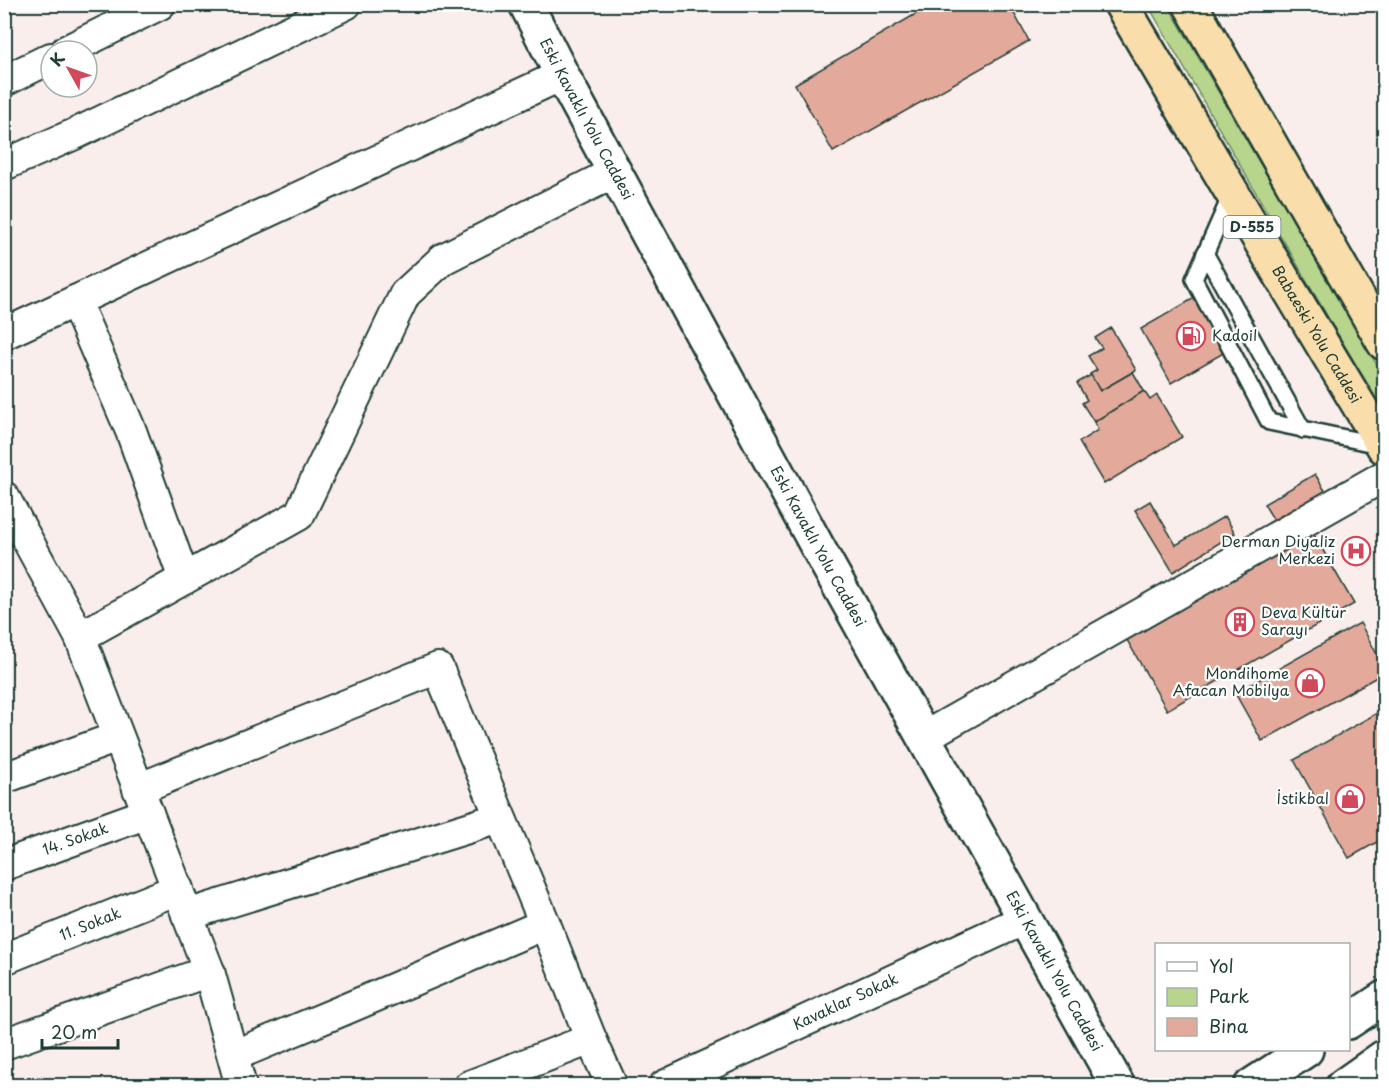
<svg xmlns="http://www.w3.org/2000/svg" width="1389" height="1090" viewBox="0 0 1389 1090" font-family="'Playpen Sans',sans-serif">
	<rect width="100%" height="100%" fill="#f9eeeb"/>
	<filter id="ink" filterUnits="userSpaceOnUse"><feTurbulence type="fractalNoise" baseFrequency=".0167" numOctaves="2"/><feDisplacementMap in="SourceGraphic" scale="12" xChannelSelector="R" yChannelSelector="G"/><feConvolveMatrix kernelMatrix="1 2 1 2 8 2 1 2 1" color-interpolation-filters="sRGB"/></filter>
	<g filter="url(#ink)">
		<polygon fill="#b8d58d" stroke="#6c8960" stroke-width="1.5" points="1148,5 1168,5 1384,377 1384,414 1286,245"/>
		<g fill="#e3aa9c" stroke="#1f3d34" stroke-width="1.5">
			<polygon points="933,4 1009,4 1029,41 833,152 795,84"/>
			<polygon points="1196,297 1227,351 1171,383 1141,329"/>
			<polygon points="1111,328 1136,370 1100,391 1090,374 1097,370 1088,356 1102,348 1095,338"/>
			<polygon points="1133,372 1144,391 1094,422 1082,403 1087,400 1077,383 1091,375 1100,391"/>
			<polygon points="1144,391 1150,400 1157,395 1182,437 1104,484 1079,442 1098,430 1094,422"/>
			<polygon points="1315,474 1327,494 1276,524 1264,504"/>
			<polygon points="1150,501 1176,545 1225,516 1235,533 1173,572 1135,510"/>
			<polygon points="1313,533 1354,604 1167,710 1127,640"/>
			<polygon points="1360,623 1384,667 1384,673 1262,741 1235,693"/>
			<polygon points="1377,713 1384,727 1384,838 1349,858 1294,760"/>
		</g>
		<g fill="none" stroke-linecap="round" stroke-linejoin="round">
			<g stroke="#1f3d34" stroke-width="20">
				<g id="service">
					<polyline points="1232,193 1194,279 1269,422 1379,445"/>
					<polyline points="1205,253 1303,430"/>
				</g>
			</g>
			<g stroke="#1f3d34" stroke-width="34">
				<g id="minor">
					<polyline points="66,51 160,4"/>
					<polyline points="4,81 51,58"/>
					<polyline points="4,165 77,133 346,4"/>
					<polyline points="75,301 131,431 184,579"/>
					<polyline points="4,334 562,75"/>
					<polyline points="4,497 80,637 209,971 241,1086"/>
					<polyline points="80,637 299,515 405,294 443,259 615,172"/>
					<polyline points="924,737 1384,476"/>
					<polyline points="4,778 118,737"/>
					<polyline points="138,789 438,668 545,924 591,1039 612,1086"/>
					<path id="s1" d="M4,865l144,-52"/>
					<polyline points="187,915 500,818"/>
					<path id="s2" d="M4,959l174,-70"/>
					<polyline points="4,1044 209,971"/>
					<polyline points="233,1056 341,1011 545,924"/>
					<polyline points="469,1086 591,1039"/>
					<path id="s3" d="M664,1086l361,-167"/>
				</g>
			</g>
			<g stroke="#1f3d34" stroke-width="38">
				<g id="tertiary">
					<path id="s4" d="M526,4l36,71 255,471 301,540"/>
					<polyline points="1348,1022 1384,998"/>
					<polyline points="1251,1086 1306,1050"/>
					<polyline points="1343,1086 1384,1057"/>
				</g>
			</g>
			<g stroke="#1f3d34" stroke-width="38">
				<g id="trunk">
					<path id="s5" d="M1121,4l156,265 107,178"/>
					<polyline points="1190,4 1384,343"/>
				</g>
			</g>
			<use href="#service" stroke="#fff" stroke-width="15"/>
			<use href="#minor" stroke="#fff" stroke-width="30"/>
			<use href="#tertiary" stroke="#fff" stroke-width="33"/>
			<use href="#trunk" stroke="#f9deab" stroke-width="33"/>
		</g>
	</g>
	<defs>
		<g id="fuel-ring" transform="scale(1.5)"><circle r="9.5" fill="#fff" stroke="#d1495b" stroke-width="1.5"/><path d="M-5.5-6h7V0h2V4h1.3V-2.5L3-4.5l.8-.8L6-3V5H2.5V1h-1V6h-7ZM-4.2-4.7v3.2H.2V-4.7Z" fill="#d1495b"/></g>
		<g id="hospital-ring" transform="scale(1.5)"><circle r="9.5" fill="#fff" stroke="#d1495b" stroke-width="1.5"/><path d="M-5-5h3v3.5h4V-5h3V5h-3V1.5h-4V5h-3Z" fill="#d1495b"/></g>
		<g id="building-ring" transform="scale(1.5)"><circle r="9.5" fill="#fff" stroke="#d1495b" stroke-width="1.5"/><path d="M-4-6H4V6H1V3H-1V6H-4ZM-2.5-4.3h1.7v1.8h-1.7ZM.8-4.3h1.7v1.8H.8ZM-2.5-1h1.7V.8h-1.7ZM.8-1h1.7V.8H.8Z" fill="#d1495b"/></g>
		<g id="shop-ring" transform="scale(1.5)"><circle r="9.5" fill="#fff" stroke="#d1495b" stroke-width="1.5"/><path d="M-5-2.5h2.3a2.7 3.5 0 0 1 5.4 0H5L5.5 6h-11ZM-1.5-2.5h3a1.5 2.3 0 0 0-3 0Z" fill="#d1495b"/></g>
	</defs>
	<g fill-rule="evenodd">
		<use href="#fuel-ring" x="1191" y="336"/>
		<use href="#hospital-ring" x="1356" y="551"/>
		<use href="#building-ring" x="1240" y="622"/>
		<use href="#shop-ring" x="1310" y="683"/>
		<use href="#shop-ring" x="1350" y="799"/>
	</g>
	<g text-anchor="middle" stroke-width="4.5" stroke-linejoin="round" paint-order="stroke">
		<rect fill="#fff" stroke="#627771" stroke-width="1.5" x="1223.5" y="216" width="57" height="22" rx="4.5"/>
		<g font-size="14" font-weight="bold" fill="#1f3d34">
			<text x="1252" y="232">D-555</text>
		</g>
		<g font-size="15" fill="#1f3d34" stroke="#fff">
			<text dy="5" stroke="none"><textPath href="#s4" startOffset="130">Eski Kavaklı Yolu Caddesi</textPath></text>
			<text dy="5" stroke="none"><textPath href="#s5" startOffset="384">Babaeski Yolu Caddesi</textPath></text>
			<text dy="5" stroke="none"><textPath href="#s4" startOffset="616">Eski Kavaklı Yolu Caddesi</textPath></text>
			<text dy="5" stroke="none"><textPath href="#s1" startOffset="76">14. Sokak</textPath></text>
			<text dy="5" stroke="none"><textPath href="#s2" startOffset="93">11. Sokak</textPath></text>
			<text dy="5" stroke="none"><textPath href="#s4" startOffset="1102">Eski Kavaklı Yolu Caddesi</textPath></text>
			<text dy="5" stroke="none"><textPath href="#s3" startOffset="200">Kavaklar Sokak</textPath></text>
		</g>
		<g font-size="15" fill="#1f3d34" stroke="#fff" text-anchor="end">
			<text x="1212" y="341" text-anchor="start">Kadoil</text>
			<text x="1335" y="547">Derman Diyaliz<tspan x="1335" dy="17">Merkezi</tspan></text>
			<text x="1261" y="618" text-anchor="start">Deva Kültür<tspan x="1261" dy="17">Sarayı</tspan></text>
			<text x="1289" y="679">Mondihome<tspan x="1289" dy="17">Afacan Mobilya</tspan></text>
			<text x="1329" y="804">İstikbal</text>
		</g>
	</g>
	<rect width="1389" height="1090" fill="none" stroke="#fff" stroke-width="24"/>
	<rect x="12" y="12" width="1365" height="1066" fill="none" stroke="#1f3d34" stroke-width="2" filter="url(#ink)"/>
	<rect x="1155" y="943" width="195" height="108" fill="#ffffff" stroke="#a5b1ae" stroke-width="1.5"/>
	<rect x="1167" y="962" width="30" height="9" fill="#ffffff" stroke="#a5b1ae" stroke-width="1.5"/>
	<text x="1209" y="973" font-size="18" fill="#1f3d34">Yol</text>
	<rect x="1167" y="988" width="30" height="18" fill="#b8d58d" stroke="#a5b1ae" stroke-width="1.5"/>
	<text x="1209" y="1003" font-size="18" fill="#1f3d34">Park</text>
	<rect x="1167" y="1018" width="30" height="18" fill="#e3aa9c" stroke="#a5b1ae" stroke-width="1.5"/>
	<text x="1209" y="1033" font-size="18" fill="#1f3d34">Bina</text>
	<g transform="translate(69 69) rotate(310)"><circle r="28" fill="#ffffff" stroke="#a5b1ae" stroke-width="1.5"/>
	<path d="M0-4.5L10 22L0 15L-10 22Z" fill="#d1495b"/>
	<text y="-9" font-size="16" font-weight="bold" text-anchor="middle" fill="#1f3d34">K</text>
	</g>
	<path d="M42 1039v9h76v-9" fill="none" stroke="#1f3d34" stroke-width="3"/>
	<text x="51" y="1039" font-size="18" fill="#1f3d34" stroke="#ffffff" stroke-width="4.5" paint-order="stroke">20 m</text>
</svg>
